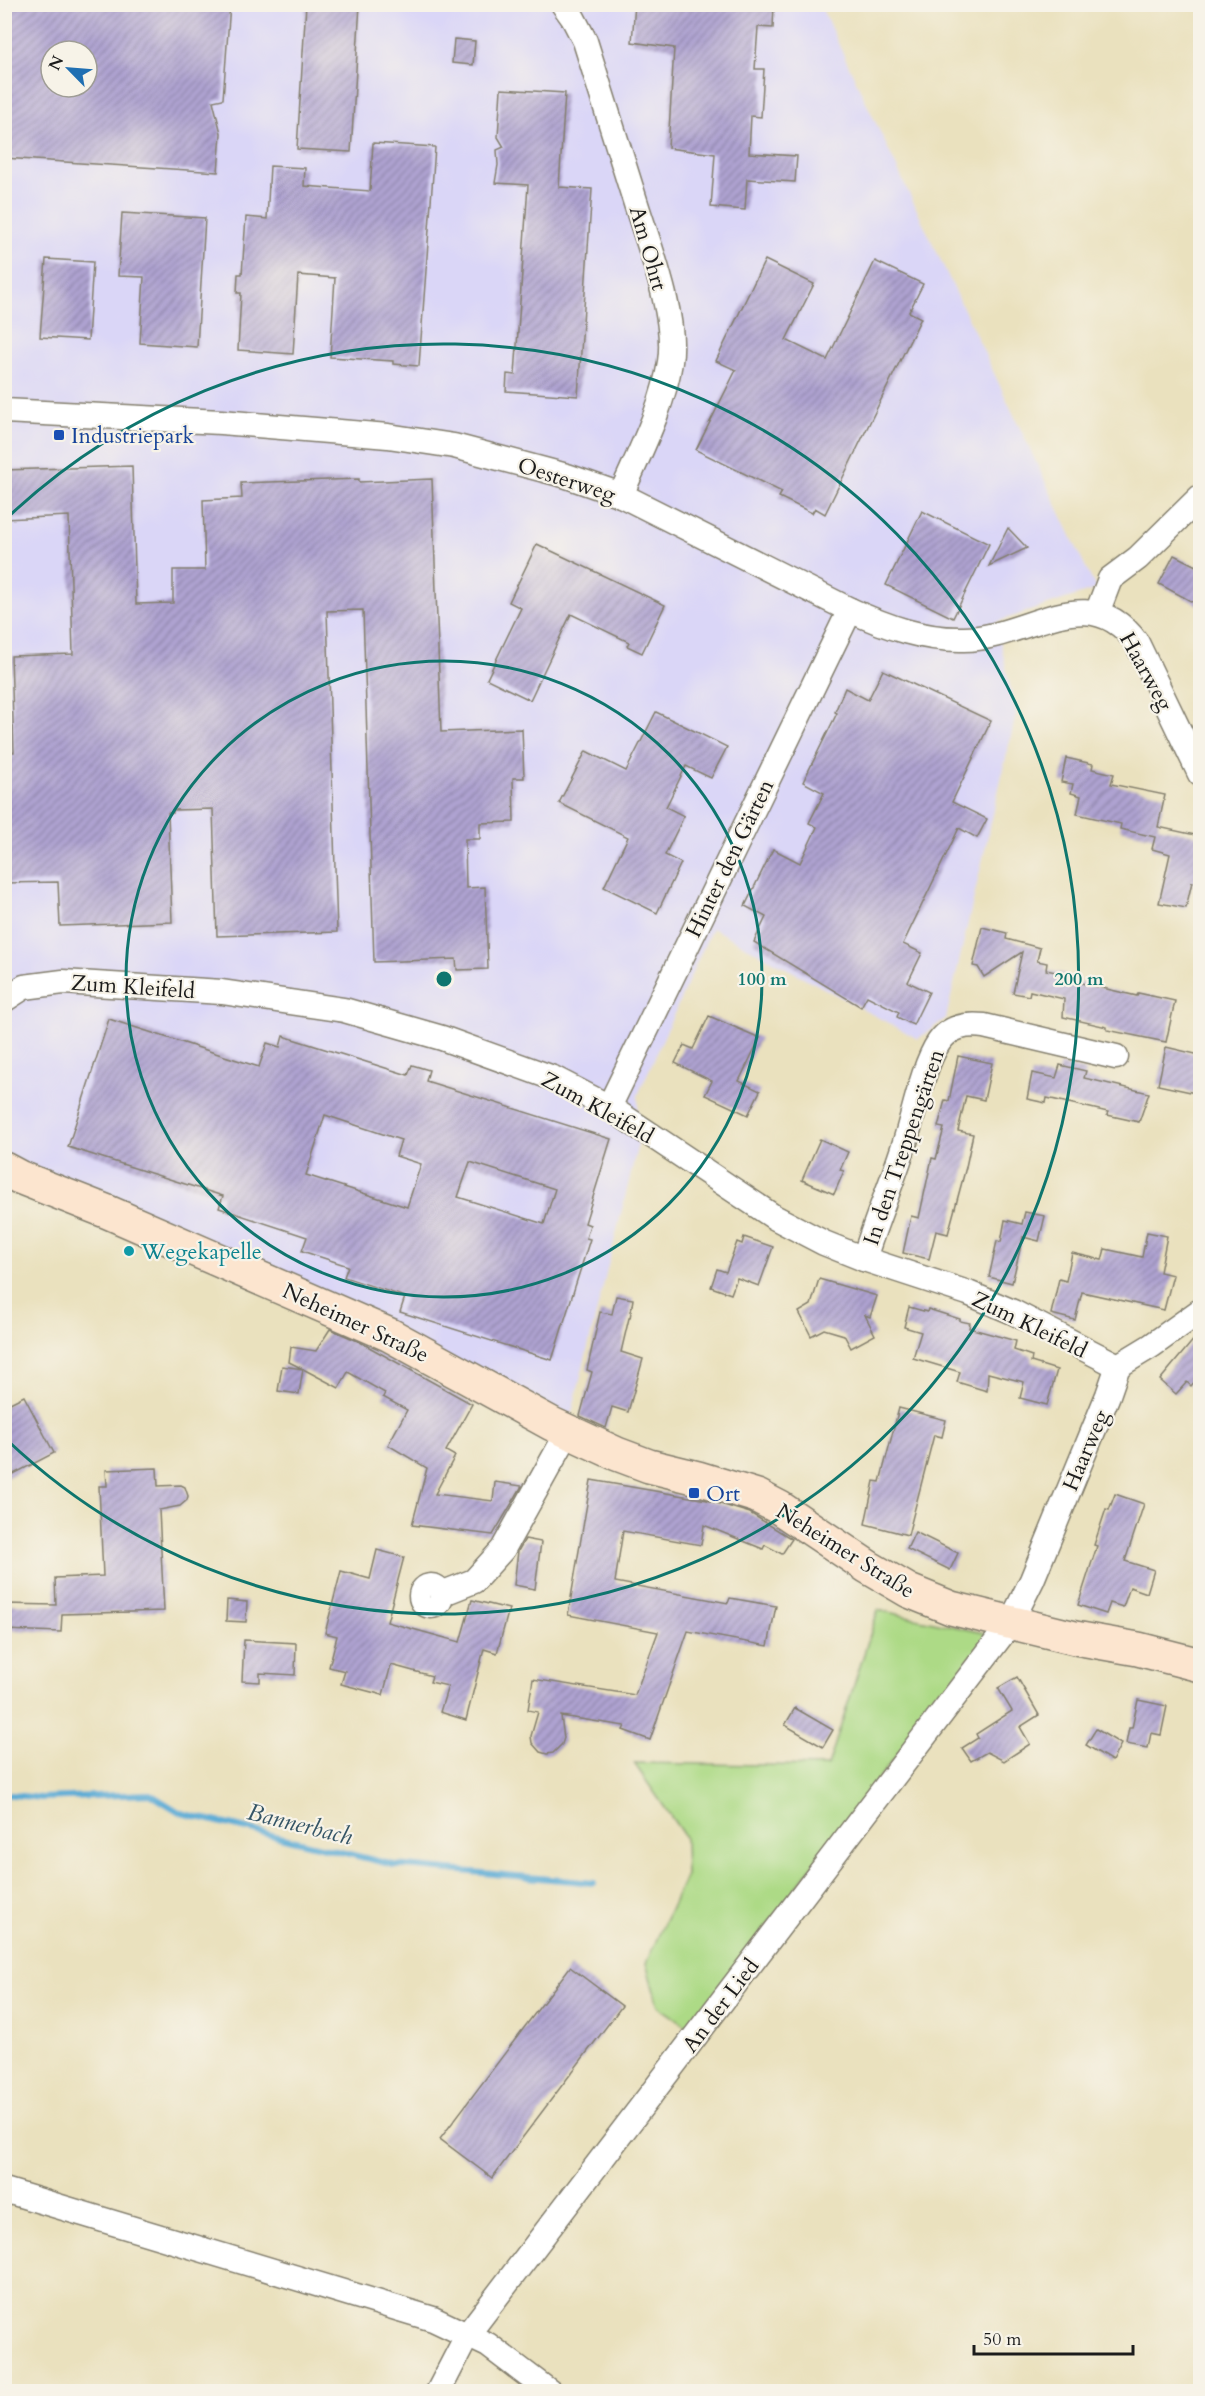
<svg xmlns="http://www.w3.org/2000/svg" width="1205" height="2396" viewBox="0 0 1205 2396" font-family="Cardo,serif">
	<defs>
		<pattern id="building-hatch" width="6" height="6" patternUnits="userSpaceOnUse" patternTransform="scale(1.5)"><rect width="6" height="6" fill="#afa3d1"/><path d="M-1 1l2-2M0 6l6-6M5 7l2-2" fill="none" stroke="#8e84a9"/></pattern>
	</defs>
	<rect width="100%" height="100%" fill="#f7f3e8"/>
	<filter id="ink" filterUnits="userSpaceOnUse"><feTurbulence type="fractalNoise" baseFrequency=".0167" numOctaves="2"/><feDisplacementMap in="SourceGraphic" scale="12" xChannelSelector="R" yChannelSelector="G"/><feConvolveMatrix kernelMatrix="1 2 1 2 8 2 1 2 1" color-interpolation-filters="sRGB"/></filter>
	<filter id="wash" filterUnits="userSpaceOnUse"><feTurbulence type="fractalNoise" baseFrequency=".008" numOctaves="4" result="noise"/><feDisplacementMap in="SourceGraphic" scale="24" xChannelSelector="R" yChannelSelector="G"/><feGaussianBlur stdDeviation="1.35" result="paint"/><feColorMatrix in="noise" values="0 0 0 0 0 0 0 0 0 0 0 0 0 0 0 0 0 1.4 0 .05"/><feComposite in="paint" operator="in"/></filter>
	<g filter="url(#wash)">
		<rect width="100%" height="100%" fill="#eae1be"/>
		<path fill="#dad6f7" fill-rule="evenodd" d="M5,5h815l276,584 -100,33 20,92 -70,304 -28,21 -206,-111 -74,167v49l-67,272 -566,-239zM51,51h36v36h-36z"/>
		<polygon fill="#adda86" stroke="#647b51" stroke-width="1.5" points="878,1610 989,1634 689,2028 658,2006 646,1963 686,1875 685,1837 634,1763 828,1766"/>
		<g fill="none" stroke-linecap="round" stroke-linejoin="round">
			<polyline stroke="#5aabd5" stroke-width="6" points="4,1794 41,1798 150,1794 181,1813 394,1865 594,1883"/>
		</g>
		<g id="blocks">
			<g fill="url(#building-hatch)" fill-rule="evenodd">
				<path d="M4,4h226l-7,95 -10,2 8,32 -3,39 -214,-14zM51,51h36v36h-36z"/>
				<polygon points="306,4 360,4 351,152 297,149"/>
				<polygon points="635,4 774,4 773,28 758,27 755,69 764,69 761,117 751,116 749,153 797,156 795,182 747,179 745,210 711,207 715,154 668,148 674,48 632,42"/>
				<polygon points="454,39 475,41 473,65 452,63"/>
				<polygon points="501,89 565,93 559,187 592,189 578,396 506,391 507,374 515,375 528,185 495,183 498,165 497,150 504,147 498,137"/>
				<polygon points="373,143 435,147 419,366 393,364 393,361 330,357 335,278 298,275 293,354 238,350 241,293 237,293 238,274 242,274 246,217 267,219 270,166 305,168 304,186 370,191"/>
				<polygon points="122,213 205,218 197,347 140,343 144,277 118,276"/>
				<polygon points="46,259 93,262 88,340 40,337"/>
				<polygon points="765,260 814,284 786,340 827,360 875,261 923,284 909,312 921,318 825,514 815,508 812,513 779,497 782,492 696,450 736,370 716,361"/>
				<polygon points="132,466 136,604 173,603 173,570 205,570 203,500 242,498 241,483 359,479 359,482 432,479 441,732 522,729 524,778 513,778 514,822 480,823 480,839 465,839 466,888 485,887 488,969 457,970 456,959 374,962 363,610 327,611 337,932 217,936 213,809 173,810 173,813 168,813 172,922 60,926 58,882 4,883 4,752 14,752 11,656 73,654 69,516 4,519 4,470"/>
				<polygon points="922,511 989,544 953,618 886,585"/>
				<polygon points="1008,528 1027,548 989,566"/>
				<polygon points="537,544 665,605 642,653 627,646 629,642 571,614 530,700 487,679 521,608 509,602"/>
				<polygon points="1174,555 1200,568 1200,606 1159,584"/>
				<polygon points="883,670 991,721 952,802 987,819 977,838 959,828 903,944 922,953 908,982 929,992 913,1025 897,1017 899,1012 867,996 861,1007 754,942 766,917 745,906 773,849 800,863 817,827 809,823 824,793 803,782 837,713 835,712 845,688 868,700"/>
				<polygon points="656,712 727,747 711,778 686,766 666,807 684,816 665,855 681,863 657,913 604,887 628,837 559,803 586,751 626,771"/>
				<polygon points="1066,758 1093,764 1092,769 1114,774 1111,784 1165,795 1158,827 1200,836 1200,884 1192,882 1186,908 1159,903 1170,854 1152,849 1155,837 1120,829 1121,824 1077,814 1081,796 1071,793 1073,784 1061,782"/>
				<polygon points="982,927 1007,933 1006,939 1040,948 1037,961 1047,963 1046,970 1065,974 1064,979 1137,996 1138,993 1175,1001 1166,1042 1107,1030 1107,1027 1063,1017 1064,999 1030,991 1029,996 1013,993 1022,952 984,977 978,967 973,966"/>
				<polygon points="709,1016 760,1038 739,1081 760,1091 748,1115 705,1095 712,1081 675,1063 684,1045 693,1049"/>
				<path d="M109,1019l150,48 8,-24 13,4 3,-11 125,39 4,-10 17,5 -3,11 185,58 -26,84 5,2 -4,13 4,1 -38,121 -152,-48 5,-15 -61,-20 4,-11 -46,-15 5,-14 -88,-29 4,-12 -155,-49zM325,1115l76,25 -5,16 25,8 -14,43 -101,-32zM470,1162l85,27 -11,35 -86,-27z"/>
				<polygon points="1166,1047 1200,1055 1200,1094 1158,1085"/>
				<polygon points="958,1056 992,1063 984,1100 966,1096 958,1131 973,1134 966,1167 948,1234 936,1231 929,1259 903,1253 911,1216 919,1218 932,1158 936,1159 944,1128 938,1127 945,1100 949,1101"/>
				<polygon points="1060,1065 1086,1071 1084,1078 1149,1093 1139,1122 1107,1115 1108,1112 1047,1098 1046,1103 1027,1099 1032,1073 1056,1078"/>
				<polygon points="820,1139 848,1152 840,1170 844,1171 834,1194 802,1180"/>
				<polygon points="1025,1212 1045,1216 1039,1241 1023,1237 1012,1283 989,1277 997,1241 1001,1242 1005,1220 1022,1224"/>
				<polygon points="1147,1232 1167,1236 1160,1272 1173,1275 1164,1310 1082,1292 1075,1320 1051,1314 1059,1279 1066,1281 1072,1253 1102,1260 1105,1249 1142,1257"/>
				<polygon points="744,1237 773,1247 759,1286 737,1278 731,1294 711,1287 717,1269 726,1272 737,1242 742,1244"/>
				<polygon points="819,1279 877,1296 870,1317 865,1315 875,1335 851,1348 844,1335 824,1329 811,1336 799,1312 811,1305"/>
				<polygon points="616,1296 633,1299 630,1318 629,1318 621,1352 643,1359 628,1412 612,1407 606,1428 580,1416 592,1372 587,1370 600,1312 612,1314"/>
				<polygon points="909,1307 927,1312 928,1309 960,1319 960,1321 970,1323 969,1328 1016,1341 1014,1350 1032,1356 1031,1362 1057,1370 1047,1405 1020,1398 1024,1382 988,1373 987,1391 957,1382 960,1372 913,1358 921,1332 904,1327"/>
				<polygon points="330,1329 360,1342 472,1404 446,1451 455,1456 435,1494 493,1501 495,1482 522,1486 493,1535 412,1525 427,1468 388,1445 407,1410 383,1397 385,1393 348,1372 339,1388 303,1369 299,1394 278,1391 282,1366 303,1369 289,1362 291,1347 316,1351"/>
				<polygon points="1200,1332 1200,1375 1191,1386 1187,1382 1176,1394 1160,1380"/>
				<polygon points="24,1396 54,1453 4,1479 4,1406"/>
				<polygon points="899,1408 946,1420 942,1437 934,1435 908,1535 865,1524 874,1481 880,1482"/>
				<polygon points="157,1468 158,1486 181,1485 185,1487 188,1496 187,1500 180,1506 159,1510 164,1611 62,1614 61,1632 4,1630 4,1604 56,1605 55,1578 103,1576 99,1486 107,1486 106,1470"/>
				<polygon points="591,1480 707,1500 750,1513 792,1539 782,1554 765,1545 763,1549 704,1525 701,1545 623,1531 615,1582 728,1603 730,1598 776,1606 768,1646 688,1631 650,1740 623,1730 625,1726 561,1716 564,1738 562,1744 553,1753 547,1754 540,1752 532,1743 531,1736 538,1712 528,1710 533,1679 635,1695 658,1632 568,1615"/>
				<polygon points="1115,1494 1144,1504 1125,1561 1154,1570 1147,1593 1130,1587 1123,1607 1110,1603 1106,1614 1078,1605 1097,1546 1094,1545 1106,1509 1109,1510"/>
				<polygon points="915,1532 958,1553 950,1570 907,1549"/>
				<polygon points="525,1539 541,1542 535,1589 514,1585 518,1551"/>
				<polygon points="377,1550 404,1557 387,1622 460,1642 472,1600 509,1609 497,1653 484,1649 466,1720 440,1712 448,1686 430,1682 432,1676 391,1665 383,1695 341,1684 345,1671 329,1667 337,1636 325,1633 341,1571 370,1579"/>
				<polygon points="227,1600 247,1602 246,1622 226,1621"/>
				<polygon points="244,1640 296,1643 295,1675 260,1673 260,1682 242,1681"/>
				<polygon points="1017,1677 1039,1715 1020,1727 1030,1744 1004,1761 987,1752 971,1761 962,1748 978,1738 976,1734 1012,1711 998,1688"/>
				<polygon points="1138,1700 1167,1706 1161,1735 1151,1733 1148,1748 1126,1744 1129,1728 1132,1728"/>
				<polygon points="795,1708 833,1730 823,1747 785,1725"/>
				<polygon points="1096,1729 1121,1744 1112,1761 1086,1745"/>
				<polygon points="570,1967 622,2006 492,2178 440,2139"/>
			</g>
		</g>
	</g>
	<g filter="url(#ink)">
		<use href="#blocks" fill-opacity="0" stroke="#837e6d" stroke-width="1.5"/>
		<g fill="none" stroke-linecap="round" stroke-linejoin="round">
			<g stroke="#837e6d" stroke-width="27">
				<g id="minor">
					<path d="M563,4l10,14 12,23c17,56 35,111 52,166 14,44 40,111 33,155 -7,46 -31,91 -49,133"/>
					<path d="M4,411l217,11 167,14 66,10 113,30 54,19 229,115c37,17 73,30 114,29 63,0 125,-63 173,4l63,131"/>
					<polyline points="1097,613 1110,579 1138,558 1200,497"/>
					<polyline points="4,1000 24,987 63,982 222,992 344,1010 442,1038 553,1078 609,1107 774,1217 824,1243 864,1259 968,1293 1013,1312 1118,1366"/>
					<polyline points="609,1107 850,610"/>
					<path d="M864,1259c12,-40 29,-78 41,-117 9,-28 18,-77 34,-100 11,-16 28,-18 45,-16l132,31"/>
					<circle cx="431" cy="1596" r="10"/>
					<polyline points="441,1594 474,1581 503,1549 568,1432"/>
					<polyline points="4,2190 433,2319 488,2345 550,2392"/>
					<polyline points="438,2392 468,2334 1010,1624 1032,1580 1108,1395 1118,1366 1151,1346 1200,1311"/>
				</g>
			</g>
			<g stroke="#837e6d" stroke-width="36">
				<polyline id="secondary" points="4,1169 19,1177 108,1212 390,1335 552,1424 617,1454 649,1466 698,1478 757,1496 780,1508 868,1567 909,1591 951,1608 1075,1638 1138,1649 1200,1665"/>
			</g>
			<use href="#minor" stroke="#fff" stroke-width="24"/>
			<use href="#secondary" stroke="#fce5cf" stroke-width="33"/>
		</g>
	</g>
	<g fill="none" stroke="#0f766e" stroke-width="3">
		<circle cx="444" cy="979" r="318"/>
		<path d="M7 518A635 635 0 1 1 7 1440"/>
	</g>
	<g fill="#1a4fb4" stroke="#f7f3e8" stroke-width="2">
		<rect x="53" y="429" width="12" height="12" rx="3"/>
		<rect x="688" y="1487" width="12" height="12" rx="3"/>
	</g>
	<circle fill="#0f9aa8" stroke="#f7f3e8" stroke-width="2" cx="129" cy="1251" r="6"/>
	<g text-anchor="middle" stroke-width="4.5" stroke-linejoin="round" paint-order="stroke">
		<g font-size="22" fill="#1c1c1c" stroke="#f7f3e8">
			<text transform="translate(649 248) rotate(74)" y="8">Am Ohrt</text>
			<text transform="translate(567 479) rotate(18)" y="8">Oesterweg</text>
			<text transform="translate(1147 671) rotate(61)" y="8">Haarweg</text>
			<text transform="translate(729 858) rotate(-64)" y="8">Hinter den Gärten</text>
			<text transform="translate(133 986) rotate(4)" y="8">Zum Kleifeld</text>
			<text transform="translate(598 1107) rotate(29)" y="8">Zum Kleifeld</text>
			<text transform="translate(903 1147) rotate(-71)" y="8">In den Treppengärten</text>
			<text transform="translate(356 1322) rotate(25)" y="8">Neheimer Straße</text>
			<text transform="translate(1030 1324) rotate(26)" y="8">Zum Kleifeld</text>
			<text transform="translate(1085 1450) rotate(-67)" y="8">Haarweg</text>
			<text transform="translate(846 1550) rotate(32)" y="8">Neheimer Straße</text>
			<text transform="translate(720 2005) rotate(-53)" y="8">An der Lied</text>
		</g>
		<g font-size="22" fill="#164399" stroke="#f7f3e8" text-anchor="start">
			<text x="71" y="443">Industriepark</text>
			<text x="706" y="1501">Ort</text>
		</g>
		<g font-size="22" fill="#0d838f" stroke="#f7f3e8" text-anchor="start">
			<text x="141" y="1259">Wegekapelle</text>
		</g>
		<g font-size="24" font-style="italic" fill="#355566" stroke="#f7f3e8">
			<text transform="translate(300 1824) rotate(14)" y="8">Bannerbach</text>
		</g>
	</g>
	<circle cx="444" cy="979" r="9" fill="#0f766e" stroke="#f7f3e8" stroke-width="3"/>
	<g font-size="18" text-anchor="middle" font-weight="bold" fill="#0f766e" stroke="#f7f3e8" stroke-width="4.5" stroke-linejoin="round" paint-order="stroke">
		<text x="762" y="985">100 m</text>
		<text x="1079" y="985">200 m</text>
	</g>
	<rect width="1205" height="2396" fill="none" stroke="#f7f3e8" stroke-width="24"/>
	<g transform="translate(69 69) rotate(295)"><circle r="28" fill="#f7f3e8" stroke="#9f9d96" stroke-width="1.5"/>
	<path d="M0-4.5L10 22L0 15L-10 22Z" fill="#1f6fb2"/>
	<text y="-9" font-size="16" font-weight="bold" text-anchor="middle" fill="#1c1c1c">N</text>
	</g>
	<path d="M974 2345v9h159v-9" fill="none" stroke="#1c1c1c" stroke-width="3"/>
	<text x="983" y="2345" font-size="18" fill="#1c1c1c" stroke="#f7f3e8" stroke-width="4.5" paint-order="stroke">50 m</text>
</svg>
